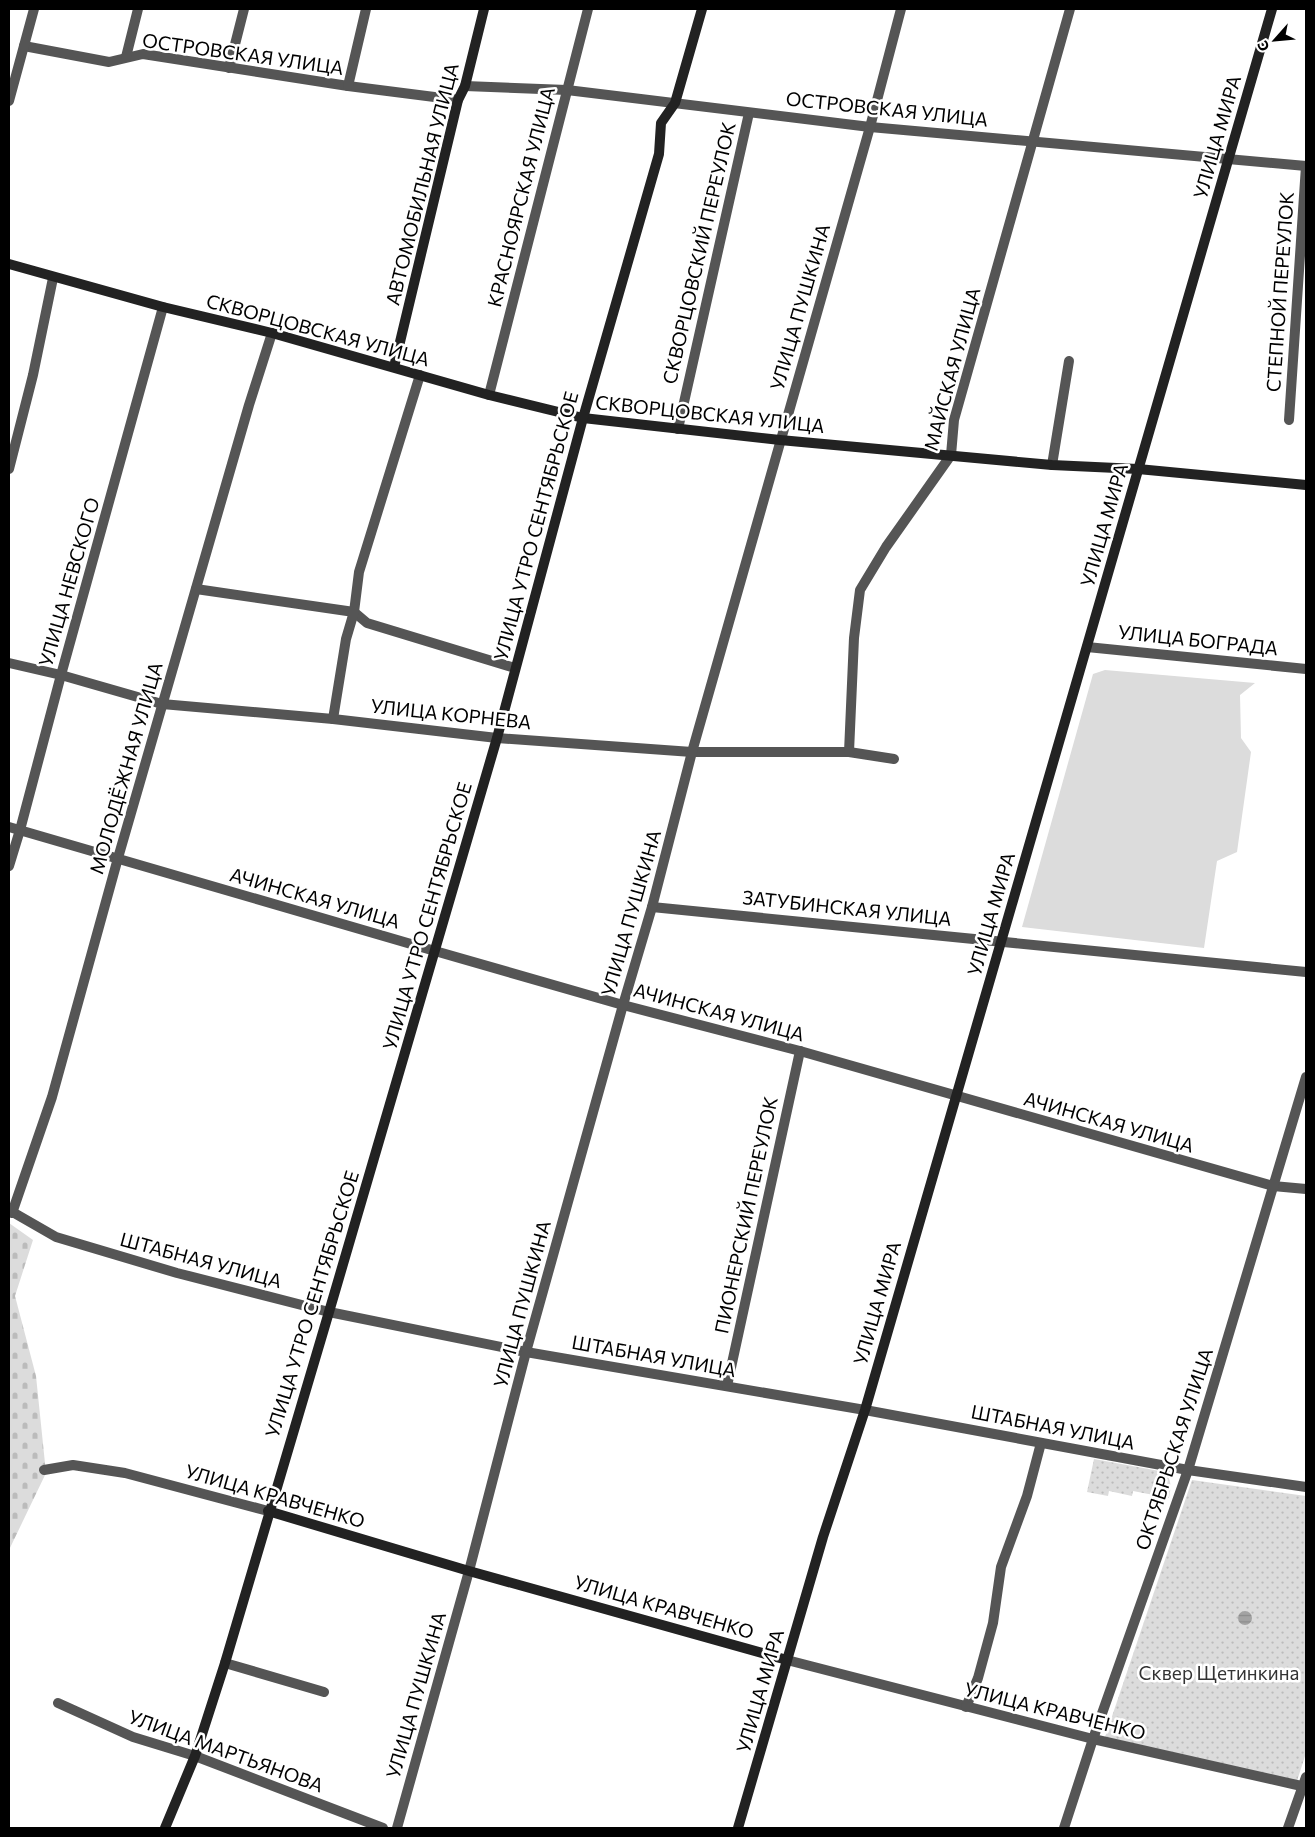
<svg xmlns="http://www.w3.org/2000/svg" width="1315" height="1837" viewBox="0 0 1315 1837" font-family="Commissioner,sans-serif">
	<defs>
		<pattern id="cemetery-stones" width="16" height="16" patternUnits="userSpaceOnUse" patternTransform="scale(1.25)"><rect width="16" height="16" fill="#dcdcdc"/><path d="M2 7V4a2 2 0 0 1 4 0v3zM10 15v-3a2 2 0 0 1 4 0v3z" fill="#bbb"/></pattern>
		<pattern id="park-dots" width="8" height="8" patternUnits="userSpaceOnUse" patternTransform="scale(1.25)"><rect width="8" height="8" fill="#dcdcdc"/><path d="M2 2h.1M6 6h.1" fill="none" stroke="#bbb" stroke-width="1.8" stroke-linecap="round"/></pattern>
		<pattern id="water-rules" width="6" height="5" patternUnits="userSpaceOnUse" patternTransform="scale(1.25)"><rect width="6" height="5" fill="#a3a3a3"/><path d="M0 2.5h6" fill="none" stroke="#8b8b8b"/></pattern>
	</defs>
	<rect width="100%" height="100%" fill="#fff"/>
	<polygon fill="#dcdcdc" points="1105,670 1255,683 1240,695 1241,738 1251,752 1237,852 1217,861 1204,948 1022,927 1093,674"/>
	<polygon fill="url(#cemetery-stones)" points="9,1223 33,1240 15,1296 36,1376 46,1473 9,1550"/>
	<g fill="url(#park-dots)">
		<path d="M1094,1459l71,13c7,8 6,16 4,26l-36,-7 -1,5 -23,-5 -1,5 -21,-4z"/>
		<polygon points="1192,1480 1306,1496 1306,1753 1297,1781 1105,1737"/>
	</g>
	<circle fill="url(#water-rules)" cx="1245" cy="1618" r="7"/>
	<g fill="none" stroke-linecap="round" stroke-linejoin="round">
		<g stroke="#555" stroke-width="10">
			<polyline points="24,46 109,62 143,54 348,86 458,100"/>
			<polyline points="126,57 138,9"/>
			<polyline points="229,68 244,9"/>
			<polyline points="348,86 366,9"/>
			<polyline points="465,86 567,90 870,127 1306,166"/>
			<polyline points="9,101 34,9"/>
			<polyline points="489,395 588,9"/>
			<polyline points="1289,420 1306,166"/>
			<polyline points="678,429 749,113"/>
			<polyline points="1052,465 1069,361"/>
			<polyline points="9,469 33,375 53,278"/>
			<polyline points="196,589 354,612 367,623 515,668"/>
			<polyline points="1087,647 1306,669"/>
			<polyline points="9,663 61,675 162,704 333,719 497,738 692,752 849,752 894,759"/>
			<polyline points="333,719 346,639 354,612 359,572 420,375"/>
			<polyline points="849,752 854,638 860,590 886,547 951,455 954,420 1070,9"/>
			<polyline points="9,827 435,951 623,1005 800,1051 1273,1186 1306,1189"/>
			<polyline points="9,866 20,830 61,675 163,307"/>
			<polyline points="652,907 1306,972"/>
			<polyline points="9,1210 56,1237 177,1273 329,1312 526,1352 865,1410 1188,1470 1306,1487"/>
			<polyline points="12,1213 52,1097 118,858 249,405 272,333"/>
			<polyline points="727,1386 800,1051"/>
			<polyline points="44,1470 73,1465 125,1473 268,1511"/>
			<polyline points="787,1660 1093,1739 1306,1787"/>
			<polyline points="225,1663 324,1692"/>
			<polyline points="58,1703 133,1737 195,1756 383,1828"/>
			<polyline points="966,1707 978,1678 993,1623 1001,1567 1027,1496 1041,1443"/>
			<polyline points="397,1828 469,1571 526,1352 623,1005 652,907 692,752 870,127 901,9"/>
			<polyline points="1064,1828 1093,1739 1188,1470 1306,1077"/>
			<polyline points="1288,1828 1306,1777"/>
		</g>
		<g stroke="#222" stroke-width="10">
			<polyline points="9,264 163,307 272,333 489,395 583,418 780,440 1052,465 1138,469 1306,485"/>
			<polyline points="394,367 458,100 465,86 484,9"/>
			<polyline points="268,1511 469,1571 787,1660"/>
			<polyline points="165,1828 195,1756 225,1663 329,1312 497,738 583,418 659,154 661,123 675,103 702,9"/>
			<polyline points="738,1828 823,1537 865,1410 1272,9"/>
		</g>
	</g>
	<g text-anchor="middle" stroke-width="5" stroke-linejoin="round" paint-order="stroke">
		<g font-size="19" fill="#000" stroke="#fff">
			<text transform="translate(243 54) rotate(8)" y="7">ОСТРОВСКАЯ УЛИЦА</text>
			<text transform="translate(887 109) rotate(6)" y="7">ОСТРОВСКАЯ УЛИЦА</text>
			<text transform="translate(1217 137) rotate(-74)" y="7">УЛИЦА МИРА</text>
			<text transform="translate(422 184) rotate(-76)" y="7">АВТОМОБИЛЬНАЯ УЛИЦА</text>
			<text transform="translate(521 197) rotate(-76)" y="7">КРАСНОЯРСКАЯ УЛИЦА</text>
			<text transform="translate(699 253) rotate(-77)" y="7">СКВОРЦОВСКИЙ ПЕРЕУЛОК</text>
			<text transform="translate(1280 292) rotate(-86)" y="7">СТЕПНОЙ ПЕРЕУЛОК</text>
			<text transform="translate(800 307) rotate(-74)" y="7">УЛИЦА ПУШКИНА</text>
			<text transform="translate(318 330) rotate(15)" y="7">СКВОРЦОВСКАЯ УЛИЦА</text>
			<text transform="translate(952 369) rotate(-75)" y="7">МАЙСКАЯ УЛИЦА</text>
			<text transform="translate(710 414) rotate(6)" y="7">СКВОРЦОВСКАЯ УЛИЦА</text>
			<text transform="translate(1104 525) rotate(-74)" y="7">УЛИЦА МИРА</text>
			<text transform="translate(536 526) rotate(-75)" y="7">УЛИЦА УТРО СЕНТЯБРЬСКОЕ</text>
			<text transform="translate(69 582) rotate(-74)" y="7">УЛИЦА НЕВСКОГО</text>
			<text transform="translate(1198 640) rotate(6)" y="7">УЛИЦА БОГРАДА</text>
			<text transform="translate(451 714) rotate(6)" y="7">УЛИЦА КОРНЕВА</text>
			<text transform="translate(126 768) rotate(-74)" y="7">МОЛОДЁЖНАЯ УЛИЦА</text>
			<text transform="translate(315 898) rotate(16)" y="7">АЧИНСКАЯ УЛИЦА</text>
			<text transform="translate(847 908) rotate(6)" y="7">ЗАТУБИНСКАЯ УЛИЦА</text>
			<text transform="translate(631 913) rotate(-74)" y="7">УЛИЦА ПУШКИНА</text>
			<text transform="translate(991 914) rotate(-74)" y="7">УЛИЦА МИРА</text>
			<text transform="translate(427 916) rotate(-74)" y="7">УЛИЦА УТРО СЕНТЯБРЬСКОЕ</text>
			<text transform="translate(719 1012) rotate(15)" y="7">АЧИНСКАЯ УЛИЦА</text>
			<text transform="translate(1109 1122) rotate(16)" y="7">АЧИНСКАЯ УЛИЦА</text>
			<text transform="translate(746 1215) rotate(-78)" y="7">ПИОНЕРСКИЙ ПЕРЕУЛОК</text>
			<text transform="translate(201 1260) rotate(15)" y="7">ШТАБНАЯ УЛИЦА</text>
			<text transform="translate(877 1303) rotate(-74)" y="7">УЛИЦА МИРА</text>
			<text transform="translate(312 1304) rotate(-73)" y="7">УЛИЦА УТРО СЕНТЯБРЬСКОЕ</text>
			<text transform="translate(522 1304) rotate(-75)" y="7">УЛИЦА ПУШКИНА</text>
			<text transform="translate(654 1356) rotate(10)" y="7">ШТАБНАЯ УЛИЦА</text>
			<text transform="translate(1053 1427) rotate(11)" y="7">ШТАБНАЯ УЛИЦА</text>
			<text transform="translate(1174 1449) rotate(-72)" y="7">ОКТЯБРЬСКАЯ УЛИЦА</text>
			<text transform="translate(275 1496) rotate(16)" y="7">УЛИЦА КРАВЧЕНКО</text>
			<text transform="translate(664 1607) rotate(16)" y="7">УЛИЦА КРАВЧЕНКО</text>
			<text transform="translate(760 1691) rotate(-74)" y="7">УЛИЦА МИРА</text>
			<text transform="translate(416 1695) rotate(-74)" y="7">УЛИЦА ПУШКИНА</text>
			<text transform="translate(1055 1711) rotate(14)" y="7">УЛИЦА КРАВЧЕНКО</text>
			<text transform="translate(226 1751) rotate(20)" y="7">УЛИЦА МАРТЬЯНОВА</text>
		</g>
		<g font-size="19" fill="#333" stroke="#fff">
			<text x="1219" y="1680">Сквер Щетинкина</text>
		</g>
	</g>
	<rect width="1315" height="1837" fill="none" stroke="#000000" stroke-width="20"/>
	<g transform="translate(1275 40) rotate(243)" stroke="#ffffff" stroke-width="4" paint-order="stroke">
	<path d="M0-4L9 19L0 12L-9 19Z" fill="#000000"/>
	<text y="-8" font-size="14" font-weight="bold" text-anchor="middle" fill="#000000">С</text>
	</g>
</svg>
